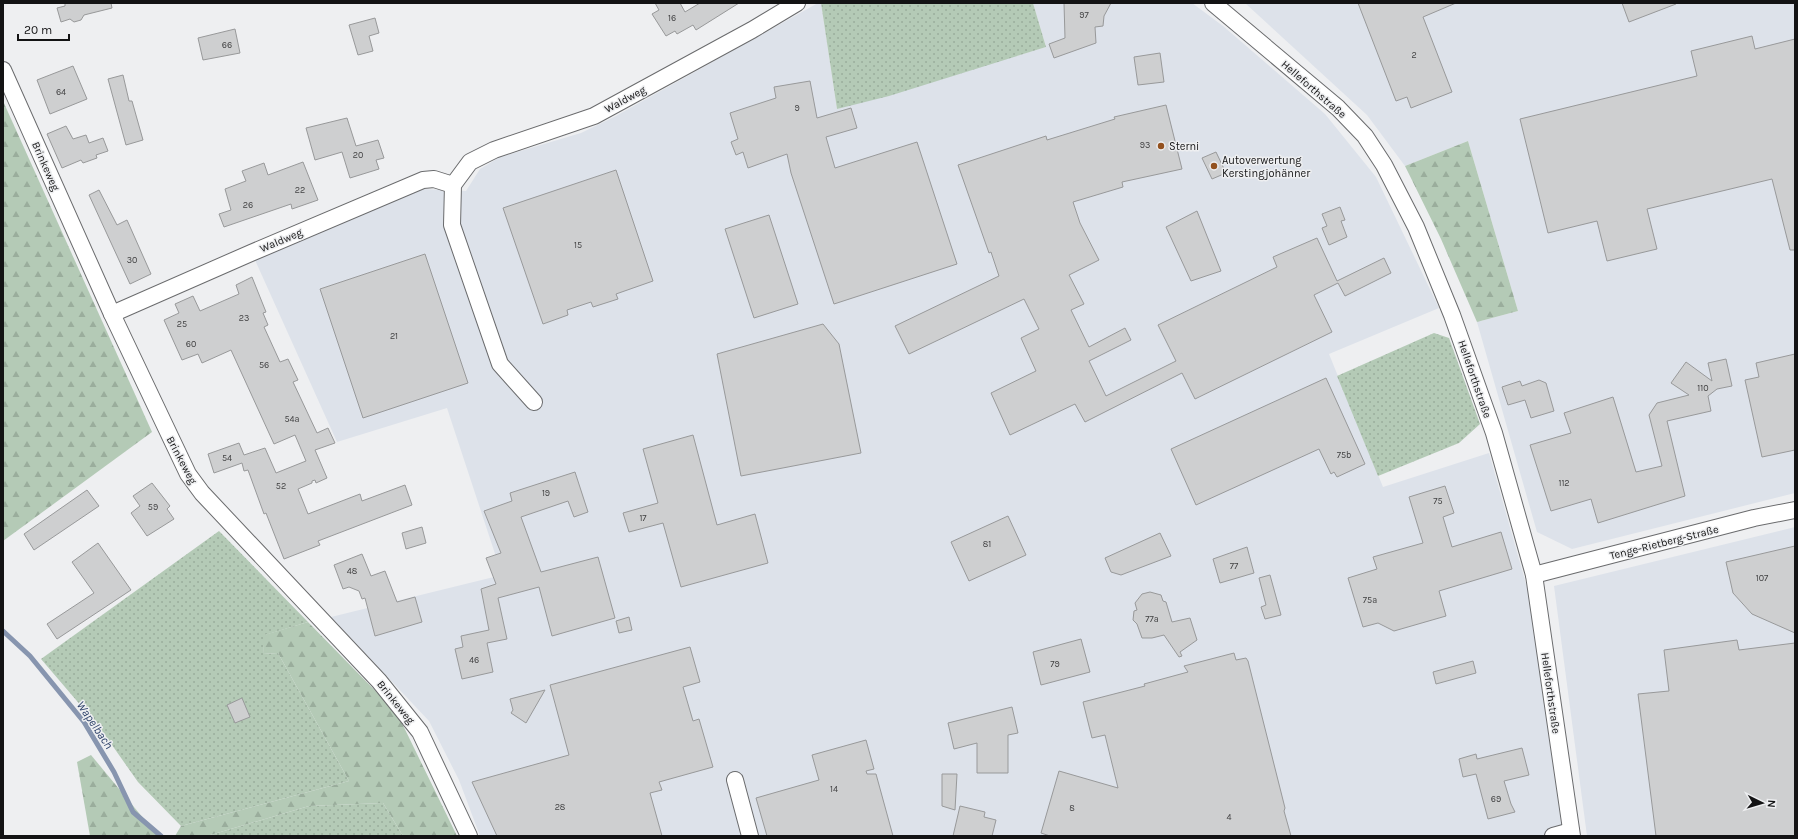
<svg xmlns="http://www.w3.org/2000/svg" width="1798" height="839" viewBox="0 0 1798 839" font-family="Karla,sans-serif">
	<defs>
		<pattern id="grass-dots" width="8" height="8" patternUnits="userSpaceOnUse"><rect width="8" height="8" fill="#b4cab6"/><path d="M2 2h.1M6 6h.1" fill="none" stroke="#9aad9c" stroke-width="1.8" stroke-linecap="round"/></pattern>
		<pattern id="forest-firs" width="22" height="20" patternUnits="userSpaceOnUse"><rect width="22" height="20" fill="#b4cab6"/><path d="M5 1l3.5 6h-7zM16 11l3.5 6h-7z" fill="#9aad9c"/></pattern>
	</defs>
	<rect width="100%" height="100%" fill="#eeeff1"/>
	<g fill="#dde2ea">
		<polygon points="818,3 821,3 837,109 1046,47 1033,3 1192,3 1223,26 1325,114 1376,177 1439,308 1329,354 1383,487 1489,453 1528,591 1563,836 480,836 459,780 429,721 331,617 502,575 447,408 337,442 255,260 423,189 466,191 480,169 500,157 581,133 614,117"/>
		<polygon points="1245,3 1795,3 1795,493 1572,549 1537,532 1477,322 1518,311 1468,141 1405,166 1367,115"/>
		<polygon points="1795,527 1795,836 1587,836 1554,586"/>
	</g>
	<g fill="url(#grass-dots)">
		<polygon points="821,3 1033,3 1046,47 889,96 837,109"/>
		<polygon points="1434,333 1449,338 1480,424 1459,443 1378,476 1337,376"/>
		<polygon points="219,531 308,622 265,635 263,654 278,653 349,781 181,826 138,782 100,728 41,659"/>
		<polygon points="383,803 403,836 207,836 309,806"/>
	</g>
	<g fill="url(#forest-firs)">
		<polygon points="3,101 152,432 3,541"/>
		<polygon points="1468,141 1518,311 1477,322 1441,239 1405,166"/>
		<polygon points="308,622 397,713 457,836 403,836 383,803 309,806 207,836 175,836 181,826 349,781 278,653 263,654 264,635"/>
		<polygon points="91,755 158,836 90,836 77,762"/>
	</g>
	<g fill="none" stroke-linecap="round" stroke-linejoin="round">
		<polyline stroke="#8795af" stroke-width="5" points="3,631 30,656 84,722 114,772 133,812 161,836"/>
	</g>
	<g fill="#cecfd0" stroke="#98999a">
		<polygon points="65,3 111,3 112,8 84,15 81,20 74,22 70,19 61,22 57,8 65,6"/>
		<polygon points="655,3 680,3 685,12 700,3 739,3 696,30 693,25 677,34 675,31 666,36 652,14 659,10"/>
		<polygon points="1064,3 1111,3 1104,16 1103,26 1095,27 1096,43 1054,58 1049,44 1065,38"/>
		<polygon points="1358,3 1456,3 1423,17 1452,92 1411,108 1407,97 1396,101"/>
		<polygon points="1622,3 1676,3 1676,4 1629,22"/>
		<polygon points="375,18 379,33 369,36 373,51 358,55 349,25"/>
		<polygon points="235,29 240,53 203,60 198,38"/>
		<polygon points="1752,36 1755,49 1795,39 1795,250 1790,250 1772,179 1647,209 1657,249 1607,261 1597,221 1548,233 1520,119 1697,76 1691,51"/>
		<polygon points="1160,53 1164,82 1138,85 1134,57"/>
		<polygon points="73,66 87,99 50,114 37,80"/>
		<polygon points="123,75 129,101 132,101 143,140 126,145 108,79"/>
		<polygon points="810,81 817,118 851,108 857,128 826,137 835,168 917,142 957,264 834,304 791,173 787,154 748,168 743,152 736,155 731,142 738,139 730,113 776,98 774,87"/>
		<polygon points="1166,105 1182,169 1122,182 1123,187 1073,202 1080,223 1099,260 1069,275 1084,304 1071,310 1089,347 1125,328 1131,340 1089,361 1106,396 1176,361 1158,325 1277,267 1273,257 1317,238 1337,281 1384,258 1391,273 1345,296 1338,283 1314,295 1332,332 1195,399 1182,373 1085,422 1075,404 1010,435 991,393 1036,371 1021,338 1039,329 1024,299 909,354 895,326 999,276 991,252 989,253 958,165 1046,136 1047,140 1115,119 1114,117"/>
		<polygon points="347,118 356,146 378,140 384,158 376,160 379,169 350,178 342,152 315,160 306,128"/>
		<polygon points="66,126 73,139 86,135 89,143 103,138 108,151 96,155 97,158 83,163 81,160 62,168 47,134"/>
		<polygon points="1216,152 1226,173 1212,179 1202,158"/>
		<polygon points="303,162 318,200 292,209 291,204 224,227 219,214 231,210 225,189 246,181 242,171 264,163 268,175"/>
		<polygon points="616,170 653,281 616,294 618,299 593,307 591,302 567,310 568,315 543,324 503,208"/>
		<polygon points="99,190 117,225 127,220 151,274 130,284 89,195"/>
		<polygon points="1340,207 1345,220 1341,221 1347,237 1329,245 1322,228 1327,226 1322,214"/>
		<polygon points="1197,211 1221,271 1191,281 1166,227"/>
		<polygon points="769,215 798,304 754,318 725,229"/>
		<polygon points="425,254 468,383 363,418 320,289"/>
		<polygon points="252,277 266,312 263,313 268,325 264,327 280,362 288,359 298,380 293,382 317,433 328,428 335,443 315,450 327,478 316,483 315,480 312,481 312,483 298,489 308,514 360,494 362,501 405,485 412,505 318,541 320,545 284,559 266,513 264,514 248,470 244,471 242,463 214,473 208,454 239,443 244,455 265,448 276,473 306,461 295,435 274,444 231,350 202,363 198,354 182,360 164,320 179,313 175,304 193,296 200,311 239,294 236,285"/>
		<polygon points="823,324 839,344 861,453 741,476 717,354"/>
		<polygon points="1795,354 1795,450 1762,457 1745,380 1759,377 1756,363"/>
		<polygon points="1726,359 1732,386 1717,389 1708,396 1711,411 1667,421 1685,496 1598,523 1591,499 1551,511 1530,445 1571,433 1564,413 1613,397 1636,472 1662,466 1649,415 1657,403 1689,395 1671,383 1686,362 1712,381 1708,363"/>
		<polygon points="1326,378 1365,464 1337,477 1334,472 1331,474 1319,449 1196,505 1171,449"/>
		<polygon points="1539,380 1546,383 1554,411 1531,418 1525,400 1508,405 1502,387 1520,381 1522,386"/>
		<polygon points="693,435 717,525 755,514 768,563 681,587 663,523 629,532 623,513 658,503 643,449"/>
		<polygon points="575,472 588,512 574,517 568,501 521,517 541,572 598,557 615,618 552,636 539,587 498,598 507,639 487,643 493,672 462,679 455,649 463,647 461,636 489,630 481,589 496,584 486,558 501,553 484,511 512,501 510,493"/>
		<polygon points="152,483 170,506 167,509 174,519 147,536 131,513 140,506 133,496"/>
		<polygon points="1445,486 1454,513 1443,517 1452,547 1501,532 1512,569 1439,591 1446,616 1394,631 1378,623 1363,627 1348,578 1377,569 1373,557 1423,543 1409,497"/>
		<polygon points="87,490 99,506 34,550 24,534"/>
		<polygon points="1008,516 1026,555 969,581 951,542"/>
		<polygon points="422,527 426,543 406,549 402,533"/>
		<polygon points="1160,533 1171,556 1121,575 1111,572 1105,558"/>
		<polygon points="98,543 131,590 57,639 47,624 94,593 72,562"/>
		<polygon points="1795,546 1795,633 1752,614 1733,593 1726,562"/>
		<polygon points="1247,547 1254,573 1220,583 1213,559"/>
		<polygon points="362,554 371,576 385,571 397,602 415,597 422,622 375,636 365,598 362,599 359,591 349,587 343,589 334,565"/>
		<polygon points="1270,575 1281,615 1265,619 1261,607 1266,605 1259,578"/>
		<polygon points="1150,592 1161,595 1163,601 1166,602 1172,622 1190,618 1197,640 1180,652 1182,656 1179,657 1164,635 1152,638 1142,638 1137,624 1133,620 1134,611 1137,610 1135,603 1142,594"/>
		<polygon points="629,617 632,630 619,633 616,621"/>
		<polygon points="1081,639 1090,672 1041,685 1033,652"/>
		<polygon points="1737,640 1739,650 1795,643 1795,836 1656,836 1638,694 1669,691 1664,650"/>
		<polygon points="690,647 700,682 683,687 693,721 699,719 713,767 659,782 662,790 650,793 662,836 497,836 472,782 569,755 550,685"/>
		<polygon points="1234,653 1236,660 1246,658 1248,661 1285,808 1284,811 1291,836 1050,836 1041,833 1059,771 1118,788 1105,735 1092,738 1083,702 1145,686 1144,684 1188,672 1184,666"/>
		<polygon points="1473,661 1476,673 1436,684 1433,672"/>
		<polygon points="545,690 526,723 511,713 513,710 510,699"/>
		<polygon points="242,698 250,717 235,723 227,705"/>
		<polygon points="1012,707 1018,733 1008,735 1008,773 977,773 977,743 954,749 948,723"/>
		<polygon points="866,740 874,769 866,771 867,774 876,774 893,836 767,836 756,798 819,780 812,755"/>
		<polygon points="1522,748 1529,775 1504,781 1511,804 1515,812 1488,819 1476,774 1463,777 1459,759 1476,754 1477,759"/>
		<polygon points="942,774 957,774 955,810 942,806"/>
		<polygon points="960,806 985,812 984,817 996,820 992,836 953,836"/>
	</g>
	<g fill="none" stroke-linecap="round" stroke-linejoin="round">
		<g stroke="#6a6b6d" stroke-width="18">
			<g id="street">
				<polyline points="1213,3 1338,108 1365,136 1384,165 1416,227 1452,315 1494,433 1534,575 1572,836"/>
				<polyline points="3,70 112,314 188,474 202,493 379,681 420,732 469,836"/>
				<polyline points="112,314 251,253 423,180 434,179 453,185"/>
				<polyline points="534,402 500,364 452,225 453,185 470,162 494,150 594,116 752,30 797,3"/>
				<polyline points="1534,575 1754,518 1795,510"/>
				<polyline points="735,780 750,836"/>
				<polyline points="1553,836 1571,831"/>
			</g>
		</g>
		<use href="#street" stroke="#fff" stroke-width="16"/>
	</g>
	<g fill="#93511e" stroke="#eeeff1" stroke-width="1.5">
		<circle cx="1161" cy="146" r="4"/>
		<circle cx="1214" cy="166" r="4"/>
	</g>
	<g text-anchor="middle" stroke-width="3" stroke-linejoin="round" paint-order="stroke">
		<g font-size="9" fill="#424243">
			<text x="1084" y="18">97</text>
			<text x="672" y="21">16</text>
			<text x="227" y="48">66</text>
			<text x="1414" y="58">2</text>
			<text x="61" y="95">64</text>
			<text x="797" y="111">9</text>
			<text x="1145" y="148">93</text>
			<text x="358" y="158">20</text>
			<text x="300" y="193">22</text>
			<text x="248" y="208">26</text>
			<text x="578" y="248">15</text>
			<text x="132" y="263">30</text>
			<text x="244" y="321">23</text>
			<text x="182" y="327">25</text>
			<text x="394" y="339">21</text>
			<text x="191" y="347">60</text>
			<text x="264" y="368">56</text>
			<text x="1703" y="391">110</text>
			<text x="292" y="422">54a</text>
			<text x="1344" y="458">75b</text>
			<text x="227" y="461">54</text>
			<text x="1564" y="486">112</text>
			<text x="281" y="489">52</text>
			<text x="546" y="496">19</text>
			<text x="1438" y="504">75</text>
			<text x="153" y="510">59</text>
			<text x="643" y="521">17</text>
			<text x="987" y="547">81</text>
			<text x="1234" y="569">77</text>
			<text x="352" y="574">48</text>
			<text x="1762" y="581">107</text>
			<text x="1370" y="603">75a</text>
			<text x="1152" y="622">77a</text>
			<text x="474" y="663">46</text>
			<text x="1055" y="667">79</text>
			<text x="834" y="792">14</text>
			<text x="1496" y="802">69</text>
			<text x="560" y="810">28</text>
			<text x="1072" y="811">8</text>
			<text x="1229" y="820">4</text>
		</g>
		<g font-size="11" fill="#131314" stroke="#eeeff1">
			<text transform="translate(1314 89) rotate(41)" y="4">Helleforthstraße</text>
			<text transform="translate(625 99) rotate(-28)" y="4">Waldweg</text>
			<text transform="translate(46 166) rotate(66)" y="4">Brinkeweg</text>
			<text transform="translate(281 240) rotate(-23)" y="4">Waldweg</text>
			<text transform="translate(1475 379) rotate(71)" y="4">Helleforthstraße</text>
			<text transform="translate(182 460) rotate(62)" y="4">Brinkeweg</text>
			<text transform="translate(1664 542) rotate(-14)" y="4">Tenge-Rietberg-Straße</text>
			<text transform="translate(1551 693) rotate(82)" y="4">Helleforthstraße</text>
			<text transform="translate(396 702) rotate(51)" y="4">Brinkeweg</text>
		</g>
		<g font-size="11" fill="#131314" stroke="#eeeff1" text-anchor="start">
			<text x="1169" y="150">Sterni</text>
			<text x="1222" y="164">Autoverwertung<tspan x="1222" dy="13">Kerstingjohänner</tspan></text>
		</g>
		<g font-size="12" font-style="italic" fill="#2f436b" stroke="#eeeff1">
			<text transform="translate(95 725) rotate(56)" y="4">Wapelbach</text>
		</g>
	</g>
	<rect width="1798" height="839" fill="none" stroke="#131314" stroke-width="8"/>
	<g transform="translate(1762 803) rotate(95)" stroke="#eeeff1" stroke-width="3" paint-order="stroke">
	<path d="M0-3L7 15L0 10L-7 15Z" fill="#131314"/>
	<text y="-6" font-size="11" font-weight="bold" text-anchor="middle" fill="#131314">N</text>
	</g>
	<path d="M18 34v6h51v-6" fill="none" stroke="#131314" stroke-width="2"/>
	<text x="24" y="34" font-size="12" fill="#131314" stroke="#eeeff1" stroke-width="3" paint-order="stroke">20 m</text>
</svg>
